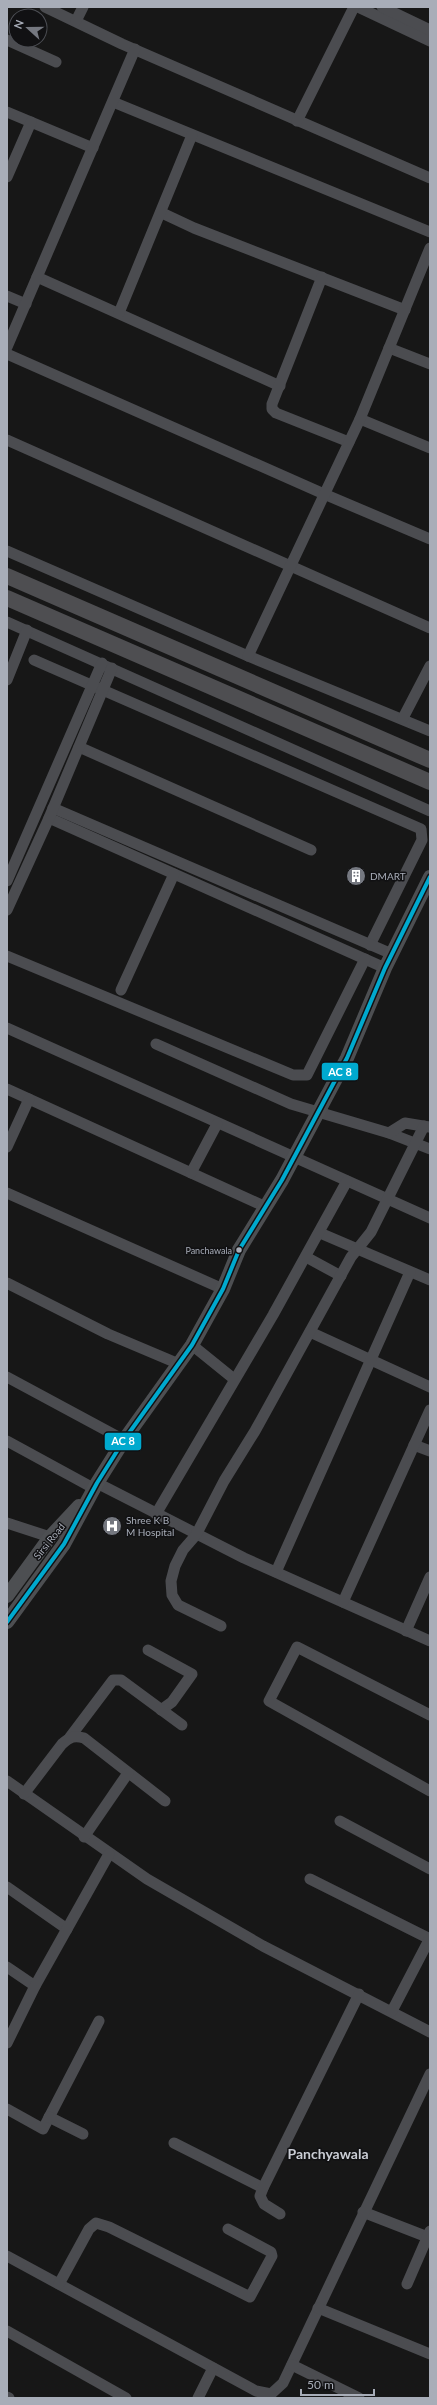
<svg xmlns="http://www.w3.org/2000/svg" width="437" height="2405" viewBox="0 0 437 2405" font-family="Lato,sans-serif">
	<rect width="100%" height="100%" fill="#171717"/>
	<g fill="none" stroke-linecap="round" stroke-linejoin="round">
		<g stroke="#4b4c50" stroke-width="11">
			<polyline points="45,7 122,44 430,178"/>
			<polyline points="358,7 430,41"/>
			<polyline points="382,7 430,30"/>
			<polyline points="76,21 83,7"/>
			<polyline points="7,40 56,62"/>
			<polyline points="113,102 430,232"/>
			<polyline points="7,112 93,148"/>
			<polyline points="297,121 354,7"/>
			<polyline points="7,177 31,122"/>
			<polyline points="162,213 194,228 405,310"/>
			<polyline points="37,277 280,386"/>
			<polyline points="322,277 272,404 272,409 276,413 349,442"/>
			<polyline points="7,296 26,304"/>
			<polyline points="119,313 192,135"/>
			<polyline points="7,347 135,49"/>
			<polyline points="389,348 430,364"/>
			<polyline points="7,354 324,494 430,539"/>
			<polyline points="360,419 430,448"/>
			<polyline points="7,440 430,628"/>
			<polyline points="7,551 248,656 430,731"/>
			<polyline points="7,622 430,811"/>
			<polyline points="248,656 360,419 430,248"/>
			<polyline points="34,660 421,829 422,840 370,945"/>
			<polyline points="7,680 27,630"/>
			<polyline points="403,718 430,666"/>
			<polyline points="79,747 311,850"/>
			<polyline points="53,808 392,954"/>
			<polyline points="49,818 385,968"/>
			<polyline points="7,881 102,663"/>
			<polyline points="7,910 49,818 112,668"/>
			<polyline points="7,956 293,1075 307,1075 365,959"/>
			<polyline points="121,990 174,874"/>
			<polyline points="7,1028 430,1218"/>
			<polyline points="156,1044 291,1104 389,1133 430,1149"/>
			<polyline points="7,1089 266,1207"/>
			<polyline points="389,1133 405,1123 429,1127"/>
			<polyline points="7,1147 29,1099"/>
			<polyline points="191,1173 217,1124"/>
			<polyline points="7,1193 223,1289"/>
			<polyline points="320,1233 430,1280"/>
			<polyline points="306,1257 341,1276"/>
			<polyline points="7,1283 108,1334 179,1364"/>
			<polyline points="310,1332 430,1387"/>
			<polyline points="192,1345 234,1379"/>
			<polyline points="7,1377 124,1440"/>
			<polyline points="7,1441 95,1489"/>
			<polyline points="414,1445 430,1451"/>
			<polyline points="97,1483 244,1558 430,1641"/>
			<polyline points="156,1514 273,1315 347,1181"/>
			<polyline points="7,1523 50,1537"/>
			<polyline points="276,1572 410,1272"/>
			<polyline points="343,1602 430,1410"/>
			<polyline points="221,1626 178,1605 172,1595 171,1581 175,1566 183,1550 196,1535 224,1481 255,1431 351,1257 371,1232 424,1126"/>
			<polyline points="406,1631 430,1577"/>
			<polyline points="148,1650 192,1674 172,1702 161,1710"/>
			<polyline points="430,1715 297,1647 269,1701 430,1791"/>
			<polyline points="70,1737 113,1680 121,1680 182,1725"/>
			<polyline points="7,1781 147,1879 263,1946 430,2032"/>
			<path d="M24,1794l38,-50c8,-7 12,-9 22,-6l81,63"/>
			<polyline points="340,1821 430,1869"/>
			<polyline points="84,1837 128,1773"/>
			<polyline points="310,1879 430,1939"/>
			<polyline points="7,1887 67,1929"/>
			<polyline points="7,1967 35,1986"/>
			<polyline points="392,2011 430,1938"/>
			<polyline points="7,2043 35,1986 109,1854"/>
			<polyline points="7,2109 43,2129 99,2021"/>
			<polyline points="49,2117 83,2134"/>
			<polyline points="174,2143 263,2188"/>
			<polyline points="363,2212 430,2238"/>
			<polyline points="280,2214 264,2204 260,2196 263,2188 359,1994"/>
			<polyline points="7,2256 256,2391 271,2394 283,2383 430,2074"/>
			<polyline points="59,2284 89,2229 96,2223 109,2227 250,2297 272,2256 271,2252 228,2229"/>
			<polyline points="407,2284 430,2231"/>
			<polyline points="318,2308 430,2354"/>
			<polyline points="7,2331 126,2398"/>
			<polyline points="292,2365 359,2398"/>
			<polyline points="7,2397 9,2398"/>
			<polyline points="198,2398 213,2368"/>
		</g>
		<g stroke="#4d4f52" stroke-width="14">
			<polyline points="7,1596 50,1537 79,1506"/>
			<polyline points="7,1622 64,1544 97,1483 124,1440 192,1345 223,1289 239,1250 282,1180 347,1058 385,968 430,877"/>
		</g>
		<g stroke="#4e4e51" stroke-width="16">
			<polyline points="7,576 430,760"/>
			<polyline points="7,598 430,782"/>
		</g>
		<g stroke="#111113" stroke-width="7">
			<polyline id="bus-1" points="7,1622 64,1544 97,1483 124,1440 192,1345 223,1289 239,1250 282,1180 347,1058 385,968 430,877"/>
		</g>
		<use href="#bus-1" stroke="#00a9ce" stroke-width="4"/>
	</g>
	<defs>
		<g id="building-disc" transform="scale(1)"><circle r="9.5" fill="#757880" stroke="#111113"/><path d="M-4-6H4V6H1V3H-1V6H-4ZM-2.5-4.3h1.7v1.8h-1.7ZM.8-4.3h1.7v1.8H.8ZM-2.5-1h1.7V.8h-1.7ZM.8-1h1.7V.8H.8Z" fill="#fff"/></g>
		<g id="hospital-disc" transform="scale(1)"><circle r="9.5" fill="#757880" stroke="#111113"/><path d="M-5-5h3v3.5h4V-5h3V5h-3V1.5h-4V5h-3Z" fill="#fff"/></g>
	</defs>
	<g fill-rule="evenodd">
		<use href="#building-disc" x="356" y="876"/>
		<use href="#hospital-disc" x="112" y="1526"/>
	</g>
	<circle fill="#a8adb8" stroke="#111113" stroke-width="1.5" cx="239" cy="1250" r="3.5"/>
	<g text-anchor="middle" stroke-width="3" stroke-linejoin="round" paint-order="stroke">
		<g font-size="9" fill="#a8adb8" stroke="#111113" text-anchor="end">
			<text x="232" y="1254">Panchawala</text>
		</g>
		<g font-size="10" fill="#a8adb8" stroke="#111113" text-anchor="start">
			<text x="370" y="880">DMART</text>
			<text x="126" y="1524">Shree K B<tspan x="126" dy="12">M Hospital</tspan></text>
		</g>
		<g font-size="10" fill="#a8adb8" stroke="#111113">
			<text transform="translate(49 1541) rotate(-51)" y="4">Sirsi Road</text>
		</g>
		<g font-size="14" font-weight="bold" fill="#c9ccd4" stroke="#111113">
			<text x="328" y="2159">Panchyawala</text>
		</g>
	</g>
	<g stroke="#111113" stroke-width="1.5">
		<rect x="321" y="1062" width="38" height="19" rx="4" fill="#00a9ce"/>
		<rect x="104" y="1432" width="38" height="19" rx="4" fill="#00a9ce"/>
	</g>
	<g font-size="11" text-anchor="middle" font-weight="bold" fill="#fff">
		<text x="340" y="1076">AC 8</text>
		<text x="123" y="1445">AC 8</text>
	</g>
	<rect width="437" height="2405" fill="none" stroke="#a8adb8" stroke-width="16"/>
	<g transform="translate(28 28) rotate(291)"><circle r="19" fill="#111113" stroke="#4d4f55"/>
	<path d="M0-3L7 15L0 10L-7 15Z" fill="#757880"/>
	<text y="-6" font-size="11" font-weight="bold" text-anchor="middle" fill="#a8adb8">N</text>
	</g>
	<path d="M301 2389v6h73v-6" fill="none" stroke="#a8adb8" stroke-width="2"/>
	<text x="307" y="2389" font-size="12" fill="#a8adb8" stroke="#111113" stroke-width="3" paint-order="stroke">50 m</text>
</svg>
